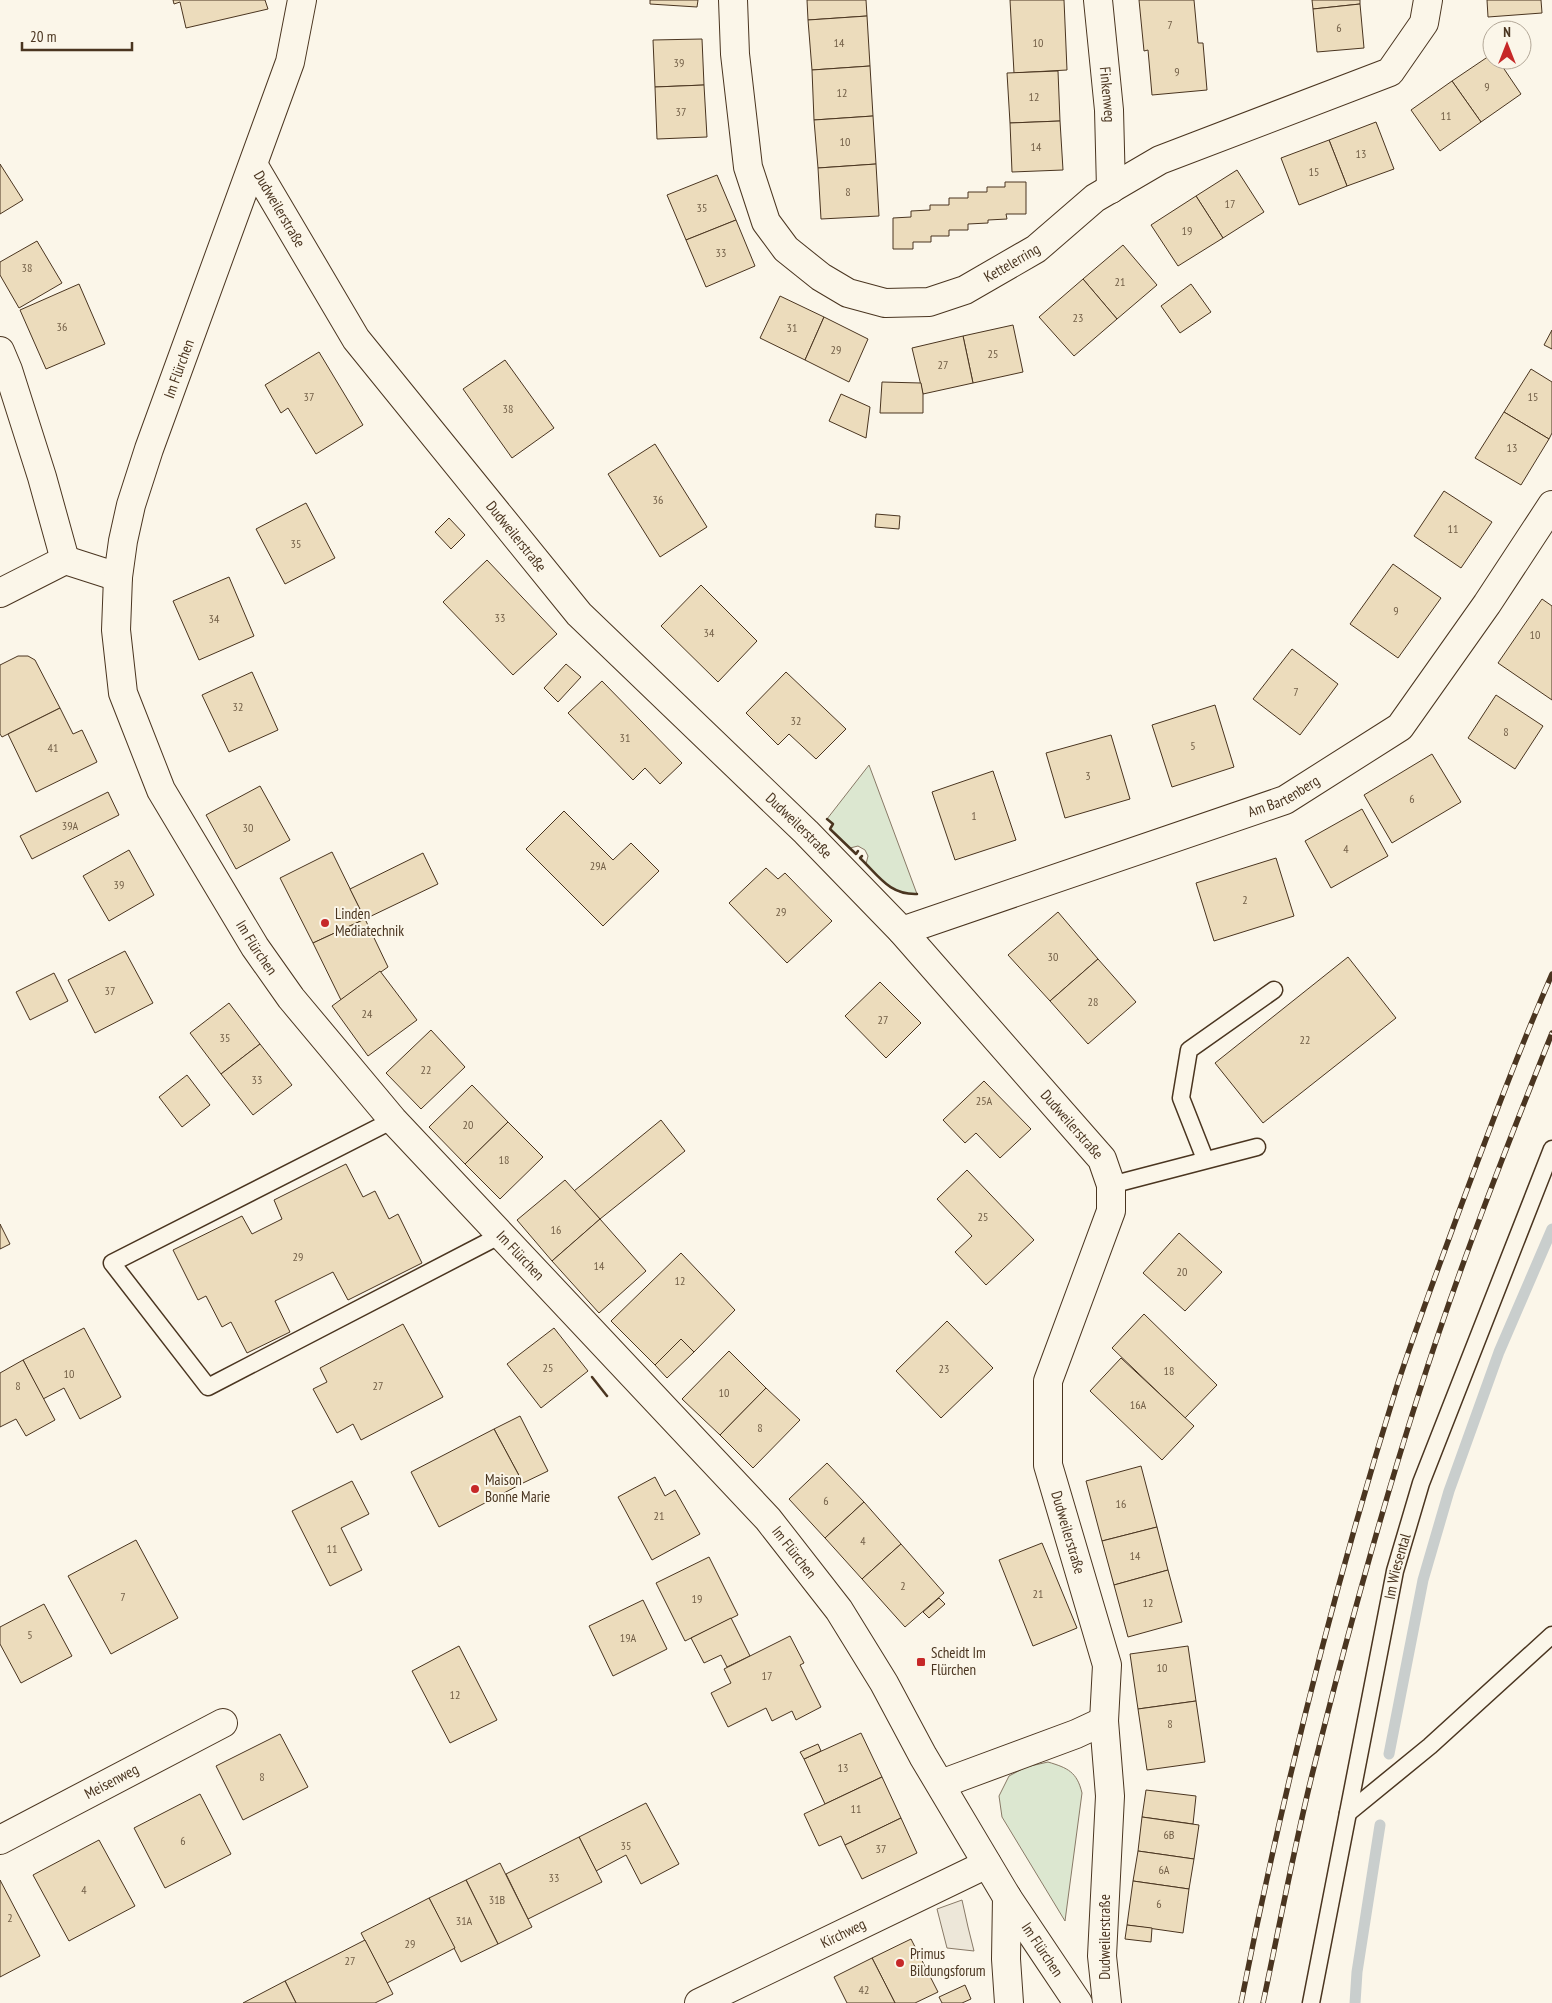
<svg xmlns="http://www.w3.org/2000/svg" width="1552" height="2003" viewBox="0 0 1552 2003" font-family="'PT Sans Narrow',sans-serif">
	<rect width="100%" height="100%" fill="#fbf6e9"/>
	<g fill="#dce7d0" stroke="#887966">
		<path d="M869,765l48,129c-25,1 -35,-13 -51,-30l2,-8 -3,-6 -7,-4 -8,2 -20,-19 3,-5 -6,-5z"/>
		<path d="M1048,1762c20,6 29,10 34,31l-17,128 -63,-104 -3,-21 10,-20 17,-9z"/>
	</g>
	<polygon fill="#ede7d9" stroke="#887966" points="962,1900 968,1927 974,1951 947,1948 937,1909"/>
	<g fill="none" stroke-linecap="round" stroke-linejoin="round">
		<g stroke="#c9cecd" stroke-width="11">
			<polyline points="1389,1754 1423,1580 1449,1491 1499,1352 1552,1229"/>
			<polyline points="1355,2003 1357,1972 1380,1825"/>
		</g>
	</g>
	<g fill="#ecdcbc" stroke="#4a3520">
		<polygon points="173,0 265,0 268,9 186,28 180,2 174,4"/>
		<polygon points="650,0 698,0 697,7 650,4"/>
		<polygon points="807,0 866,0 867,16 808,20"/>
		<polygon points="1010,0 1064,0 1067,70 1014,73"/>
		<polygon points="1139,0 1194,0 1198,43 1203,43 1207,90 1152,95 1148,50 1144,51"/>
		<polygon points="1312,0 1360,0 1360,4 1313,9"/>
		<polygon points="1487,0 1541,0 1542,13 1488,17"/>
		<polygon points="1360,4 1364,48 1317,52 1313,9"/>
		<polygon points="867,16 870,66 812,70 808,20"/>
		<polygon points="702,39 704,85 655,87 653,40"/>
		<polygon points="1492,54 1492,60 1498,60 1521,94 1481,122 1452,81"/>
		<polygon points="870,66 873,116 814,120 812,70"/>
		<polygon points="1058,71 1060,121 1010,123 1007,73"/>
		<polygon points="1452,81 1481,122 1440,151 1411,110"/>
		<polygon points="704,85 707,137 657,139 655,87"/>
		<polygon points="873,116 876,164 818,168 814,120"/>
		<polygon points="1060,121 1063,170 1012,172 1010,123"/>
		<polygon points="1376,122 1394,169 1347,186 1329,140"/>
		<polygon points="1329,140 1347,186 1299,205 1281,158"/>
		<polygon points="0,164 23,200 0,214"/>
		<polygon points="876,164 879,216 821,219 818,168"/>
		<polygon points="1237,170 1264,212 1223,238 1196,196"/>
		<polygon points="717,175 736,220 686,240 667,195"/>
		<polygon points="1005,182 1026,182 1026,214 1006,214 1007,219 988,220 988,223 968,224 968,230 949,230 949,236 931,236 931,242 913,242 913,249 893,249 893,218 911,217 911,211 930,210 930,205 949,205 949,198 968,198 968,192 987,192 987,187 1005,187"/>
		<polygon points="1196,196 1223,238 1178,266 1151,225"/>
		<polygon points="736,220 755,266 706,287 686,240"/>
		<polygon points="37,241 62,283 19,308 0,275 0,262"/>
		<polygon points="1123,245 1157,285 1117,319 1083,279"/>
		<polygon points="1083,279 1117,319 1074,356 1039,317"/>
		<polygon points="79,284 105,344 46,369 20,310"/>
		<polygon points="1191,284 1211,312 1180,333 1161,306"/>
		<polygon points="780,296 824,317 805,360 760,338"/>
		<polygon points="824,317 868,339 849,382 805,360"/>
		<polygon points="1013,325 1023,372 973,383 963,336"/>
		<polygon points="1552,330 1552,349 1544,345"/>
		<polygon points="963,336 973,383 923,394 912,348"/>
		<polygon points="319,352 363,425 316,454 288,408 281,413 265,385"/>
		<polygon points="505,360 554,428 512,458 463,389"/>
		<polygon points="1531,369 1552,382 1552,433 1549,439 1504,412"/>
		<polygon points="882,382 921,383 923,394 923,413 880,413"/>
		<polygon points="841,394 870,407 866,438 829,421"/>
		<polygon points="1504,412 1549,439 1521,485 1475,458"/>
		<polygon points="655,444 707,527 660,557 608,474"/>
		<polygon points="1444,491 1492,522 1461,568 1414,536"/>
		<polygon points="306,503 335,558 285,584 256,529"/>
		<polygon points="876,514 900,516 899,529 875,527"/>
		<polygon points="449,518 465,535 451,549 435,532"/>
		<polygon points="487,560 557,634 513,675 443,602"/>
		<polygon points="1393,564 1441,598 1398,658 1350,624"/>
		<polygon points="229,577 254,636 199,660 173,601"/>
		<polygon points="701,585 757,641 718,682 661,626"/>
		<polygon points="1542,599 1552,606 1552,700 1498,663"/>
		<polygon points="1292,649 1338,684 1300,735 1253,699"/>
		<polygon points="18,656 28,656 35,660 60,708 2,737 0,734 0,665"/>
		<polygon points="566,664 581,677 558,702 544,688"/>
		<polygon points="252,672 278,730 229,752 202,695"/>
		<polygon points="786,672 846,729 816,759 789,734 778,745 746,713"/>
		<polygon points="602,681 682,763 660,784 645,768 633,780 568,713"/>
		<polygon points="1496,695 1543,726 1515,769 1468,738"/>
		<polygon points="1215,705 1234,767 1172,787 1152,725"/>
		<polygon points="60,708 73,734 82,730 97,762 36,792 8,734"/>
		<polygon points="1111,735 1130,799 1065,818 1046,753"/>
		<polygon points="1432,754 1461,802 1392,843 1364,795"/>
		<polygon points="993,771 1016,840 955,860 932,792"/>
		<polygon points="260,786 290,840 236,869 206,815"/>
		<polygon points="108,792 119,815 32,859 20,836"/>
		<polygon points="1362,809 1388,856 1331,888 1305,841"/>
		<polygon points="564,811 613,860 631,843 659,871 603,926 526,849"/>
		<polygon points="129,850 154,895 109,921 83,876"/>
		<polygon points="332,852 365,919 313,943 280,878"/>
		<polygon points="423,853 438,884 365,919 350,889"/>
		<polygon points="1276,858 1294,916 1214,941 1196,883"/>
		<polygon points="766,868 778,879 785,873 832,921 787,963 729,903"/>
		<polygon points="1058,912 1098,959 1050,1001 1008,955"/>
		<polygon points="365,919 388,967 341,1000 313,943"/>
		<polygon points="125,951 153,1003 95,1033 68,980"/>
		<polygon points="1348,957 1396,1018 1263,1123 1215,1063"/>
		<polygon points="1098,959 1136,1002 1088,1044 1050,1001"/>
		<polygon points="380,971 417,1020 368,1056 332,1006"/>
		<polygon points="54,973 68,1001 30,1020 16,992"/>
		<polygon points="880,982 921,1023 886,1058 845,1016"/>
		<polygon points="229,1003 260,1044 221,1074 190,1033"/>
		<polygon points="431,1030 465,1067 421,1109 386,1073"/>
		<polygon points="260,1044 292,1085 253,1115 221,1074"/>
		<polygon points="187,1075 210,1105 182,1127 159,1097"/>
		<polygon points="984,1081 1031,1129 1000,1158 976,1133 965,1143 943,1120"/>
		<polygon points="472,1085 508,1122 465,1164 429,1127"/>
		<polygon points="661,1120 685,1151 600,1219 574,1191"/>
		<polygon points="508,1122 543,1157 500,1199 465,1164"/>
		<polygon points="346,1164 363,1197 375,1191 389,1219 398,1214 422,1263 348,1300 333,1272 275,1301 290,1332 247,1353 231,1322 222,1327 206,1296 198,1300 173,1250 242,1216 252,1234 282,1219 274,1200"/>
		<polygon points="967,1170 1034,1240 986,1285 955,1252 972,1236 937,1199"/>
		<polygon points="565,1180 600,1219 552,1261 517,1220"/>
		<polygon points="600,1219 646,1271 599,1313 552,1261"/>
		<polygon points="0,1224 10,1244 0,1249"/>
		<polygon points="1179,1233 1222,1272 1185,1311 1143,1273"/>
		<polygon points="681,1253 735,1310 694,1352 681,1339 655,1365 611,1321"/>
		<polygon points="1144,1314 1217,1385 1185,1418 1112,1348"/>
		<polygon points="947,1321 993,1368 941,1418 896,1371"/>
		<polygon points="403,1324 443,1397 361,1440 353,1424 337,1433 313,1389 327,1382 320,1368"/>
		<polygon points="84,1328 121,1397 80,1419 64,1388 43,1399 23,1360"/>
		<polygon points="554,1328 588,1371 541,1408 507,1364"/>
		<polygon points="681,1339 694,1352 667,1378 655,1365"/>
		<polygon points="729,1351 766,1388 720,1435 682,1399"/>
		<polygon points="1121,1358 1194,1426 1162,1460 1090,1391"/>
		<polygon points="23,1360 55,1420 26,1436 16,1419 0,1427 0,1373"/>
		<polygon points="766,1388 800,1420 753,1468 720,1435"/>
		<polygon points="520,1416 548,1471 523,1483 494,1429"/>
		<polygon points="494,1429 523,1483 439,1527 411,1472"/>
		<polygon points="827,1463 864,1502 825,1538 789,1499"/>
		<polygon points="1141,1466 1157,1527 1102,1541 1086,1481"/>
		<polygon points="655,1477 665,1496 675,1490 700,1534 652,1560 618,1497"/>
		<polygon points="352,1481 369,1514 341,1528 362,1570 330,1586 292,1511"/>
		<polygon points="864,1502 901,1544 862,1579 825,1538"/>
		<polygon points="1157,1527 1168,1570 1114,1585 1102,1541"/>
		<polygon points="136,1540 178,1618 111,1654 68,1576"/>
		<polygon points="1042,1543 1077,1628 1033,1646 999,1560"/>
		<polygon points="901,1544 944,1593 905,1627 862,1579"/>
		<polygon points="709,1557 738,1615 685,1641 656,1583"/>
		<polygon points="1168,1570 1182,1622 1128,1637 1114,1585"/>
		<polygon points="939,1598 945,1604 929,1618 923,1612"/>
		<polygon points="643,1600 667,1649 613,1676 589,1626"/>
		<polygon points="44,1604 72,1656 21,1683 0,1644 0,1627"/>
		<polygon points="731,1618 750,1656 727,1667 721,1655 704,1663 691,1638"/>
		<polygon points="790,1636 804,1663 800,1665 821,1707 796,1720 792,1711 772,1721 766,1708 728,1727 711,1693 731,1683 724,1669"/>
		<polygon points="459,1646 497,1720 450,1743 412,1671"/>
		<polygon points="1188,1646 1196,1701 1138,1709 1130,1654"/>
		<polygon points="1196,1701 1205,1762 1147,1770 1138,1709"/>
		<polygon points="861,1733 882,1777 825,1804 804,1759"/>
		<polygon points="280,1734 308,1787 243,1820 216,1766"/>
		<polygon points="818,1744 821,1751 804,1759 800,1752"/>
		<polygon points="882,1777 901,1818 845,1845 841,1836 819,1846 804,1814"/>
		<polygon points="1146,1790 1196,1796 1193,1824 1142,1817"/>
		<polygon points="200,1794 231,1854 165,1888 134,1828"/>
		<polygon points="646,1803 679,1864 641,1884 626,1855 596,1871 579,1837"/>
		<polygon points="1142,1817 1199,1825 1194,1859 1138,1851"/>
		<polygon points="901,1818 917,1853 862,1879 845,1845"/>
		<polygon points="579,1837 602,1882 528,1919 506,1874"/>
		<polygon points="99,1840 135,1906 69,1941 33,1875"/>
		<polygon points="1138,1851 1194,1859 1189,1889 1133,1881"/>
		<polygon points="500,1863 532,1927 498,1944 466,1880"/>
		<polygon points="0,1880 40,1956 0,1977"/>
		<polygon points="466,1880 498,1944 461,1962 429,1898"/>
		<polygon points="1133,1881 1189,1889 1183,1933 1127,1925"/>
		<polygon points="429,1898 455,1948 387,1983 361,1933"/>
		<polygon points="1127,1925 1152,1928 1151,1942 1125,1939"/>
		<polygon points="911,1939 938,1992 915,2003 895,2003 872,1958"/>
		<polygon points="365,1940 393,1994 375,2003 296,2003 285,1981"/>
		<polygon points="872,1958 895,2003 847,2003 834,1977"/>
		<polygon points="285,1981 296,2003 243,2003"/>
		<polygon points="965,1985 971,1999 962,2003 942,2003 939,1997"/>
	</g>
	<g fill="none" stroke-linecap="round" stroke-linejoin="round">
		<g stroke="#4a3520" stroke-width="19">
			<g id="lane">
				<polyline points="393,1120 112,1263 208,1387 501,1235"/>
				<polyline points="1205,1159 1181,1098 1189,1050 1274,990"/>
				<polyline points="1111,1185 1257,1147"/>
				<polyline points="1348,1813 1430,1746 1552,1635"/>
				<path id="s1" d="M1311,2003l84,-432 26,-88 131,-334"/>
			</g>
		</g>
		<g stroke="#4a3520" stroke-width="30">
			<g id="street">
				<path id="s2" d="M733,0l2,54 13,113 18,55 20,27 35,28 27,16 37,10 44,-1 36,-12 71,-41 59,-51 65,-38 230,-88 34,-49 4,-23"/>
				<path id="s3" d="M1098,0l11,110 2,79"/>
				<path id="s4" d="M254,166l102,173 223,275 227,218 96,99 200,228 9,26v26l-63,170v84l59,200 -3,56 6,75 -8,160 5,47"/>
				<polyline points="0,351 8,370 42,477 65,560"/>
				<polyline points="65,560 118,577"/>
				<polyline points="0,593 65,560"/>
				<path id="s5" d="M902,931l383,-131 115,-73 87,-123 65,-99"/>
				<polyline points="941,1784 1076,1734 1104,1721"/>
				<path id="s6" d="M0,1840l223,-117"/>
				<polyline points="1007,1897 1006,1959 1009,2003"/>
				<path id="s7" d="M699,2003l288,-139"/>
			</g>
		</g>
		<g stroke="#4a3520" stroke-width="30">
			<g id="secondary">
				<path id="s8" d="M302,0l-12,62 -141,387 -18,56 -8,36 -5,36 -2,53 7,63 38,97 94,157 36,51 102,122 375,399 71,91 45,73 39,73 84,141 71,106"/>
			</g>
		</g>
		<use href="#lane" stroke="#fbf6e9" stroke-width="16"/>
		<use href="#street" stroke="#fbf6e9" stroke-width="28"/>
		<use href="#secondary" stroke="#fbf6e9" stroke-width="28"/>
		<g stroke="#4a3520" stroke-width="5.5">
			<g id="rail">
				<path d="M1241,2003c41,-207 92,-412 155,-614 20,-62 43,-123 65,-183 29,-78 58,-156 91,-232"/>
				<path d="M1263,2003c16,-75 30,-150 48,-224 32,-129 67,-257 107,-383 39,-123 86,-243 134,-363"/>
			</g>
		</g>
		<use href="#rail" stroke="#fbf6e9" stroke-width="4" stroke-dasharray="11" stroke-linecap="butt"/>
		<g stroke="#4a3520" stroke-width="2.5">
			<polyline points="827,819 833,824 830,829 856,854 858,851"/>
			<path d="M862,856l-2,2c19,18 29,37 57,36"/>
			<polyline points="592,1377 607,1396"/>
		</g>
	</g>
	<g fill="#c62828" stroke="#fbf6e9" stroke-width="2">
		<circle cx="325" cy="923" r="5"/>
		<circle cx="475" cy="1489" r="5"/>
		<rect x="916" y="1657" width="10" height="10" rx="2.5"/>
		<circle cx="900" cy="1963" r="5"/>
	</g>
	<g text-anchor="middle" stroke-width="4" stroke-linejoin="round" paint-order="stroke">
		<g font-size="12" fill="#725f47">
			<text x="1170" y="29">7</text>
			<text x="1339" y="32">6</text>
			<text x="839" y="47">14</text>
			<text x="1038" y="47">10</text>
			<text x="679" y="67">39</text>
			<text x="1177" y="76">9</text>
			<text x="1487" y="91">9</text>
			<text x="842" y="97">12</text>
			<text x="1034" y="101">12</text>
			<text x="681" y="116">37</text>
			<text x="1446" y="120">11</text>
			<text x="845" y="146">10</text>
			<text x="1036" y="151">14</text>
			<text x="1361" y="158">13</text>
			<text x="1314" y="176">15</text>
			<text x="848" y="196">8</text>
			<text x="1230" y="208">17</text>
			<text x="702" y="212">35</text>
			<text x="1187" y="235">19</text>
			<text x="721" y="257">33</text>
			<text x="27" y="272">38</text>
			<text x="1120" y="286">21</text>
			<text x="1078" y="322">23</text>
			<text x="62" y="331">36</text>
			<text x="792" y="332">31</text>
			<text x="836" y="354">29</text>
			<text x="993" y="358">25</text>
			<text x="943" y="369">27</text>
			<text x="309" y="401">37</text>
			<text x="1533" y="401">15</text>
			<text x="508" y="413">38</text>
			<text x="1512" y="452">13</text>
			<text x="658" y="504">36</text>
			<text x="1453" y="533">11</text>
			<text x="296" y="548">35</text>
			<text x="1396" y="615">9</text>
			<text x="500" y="622">33</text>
			<text x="214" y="623">34</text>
			<text x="709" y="637">34</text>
			<text x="1535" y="639">10</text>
			<text x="1296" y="696">7</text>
			<text x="238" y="711">32</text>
			<text x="796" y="725">32</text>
			<text x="1506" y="736">8</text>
			<text x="625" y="742">31</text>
			<text x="1193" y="750">5</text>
			<text x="53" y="752">41</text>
			<text x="1088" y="780">3</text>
			<text x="1412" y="803">6</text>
			<text x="974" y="820">1</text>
			<text x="70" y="830">39A</text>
			<text x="248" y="832">30</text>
			<text x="1346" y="853">4</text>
			<text x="598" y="870">29A</text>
			<text x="119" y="889">39</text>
			<text x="1245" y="904">2</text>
			<text x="781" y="916">29</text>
			<text x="1053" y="961">30</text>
			<text x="110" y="995">37</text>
			<text x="1093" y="1006">28</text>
			<text x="367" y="1018">24</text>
			<text x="883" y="1024">27</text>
			<text x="225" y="1042">35</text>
			<text x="1305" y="1044">22</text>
			<text x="426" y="1074">22</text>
			<text x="257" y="1084">33</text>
			<text x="984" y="1105">25A</text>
			<text x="468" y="1129">20</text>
			<text x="504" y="1164">18</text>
			<text x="983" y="1221">25</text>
			<text x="556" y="1234">16</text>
			<text x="298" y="1261">29</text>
			<text x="599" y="1270">14</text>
			<text x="1182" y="1276">20</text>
			<text x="680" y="1285">12</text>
			<text x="548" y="1372">25</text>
			<text x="944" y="1373">23</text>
			<text x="1169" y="1375">18</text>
			<text x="69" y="1378">10</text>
			<text x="18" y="1390">8</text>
			<text x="378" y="1390">27</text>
			<text x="724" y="1397">10</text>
			<text x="1138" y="1409">16A</text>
			<text x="760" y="1432">8</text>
			<text x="826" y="1505">6</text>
			<text x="1121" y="1508">16</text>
			<text x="659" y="1520">21</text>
			<text x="863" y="1545">4</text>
			<text x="332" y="1553">11</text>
			<text x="1135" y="1560">14</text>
			<text x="903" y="1590">2</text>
			<text x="1038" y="1598">21</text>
			<text x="123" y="1601">7</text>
			<text x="697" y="1603">19</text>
			<text x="1148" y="1607">12</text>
			<text x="30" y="1639">5</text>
			<text x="628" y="1642">19A</text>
			<text x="1162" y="1672">10</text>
			<text x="767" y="1680">17</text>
			<text x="455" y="1699">12</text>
			<text x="1170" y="1728">8</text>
			<text x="843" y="1772">13</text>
			<text x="262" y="1781">8</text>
			<text x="856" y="1813">11</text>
			<text x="1169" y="1839">6B</text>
			<text x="183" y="1845">6</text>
			<text x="626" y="1850">35</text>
			<text x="881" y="1853">37</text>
			<text x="1164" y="1874">6A</text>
			<text x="554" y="1882">33</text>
			<text x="84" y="1894">4</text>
			<text x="497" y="1904">31B</text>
			<text x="1159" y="1908">6</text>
			<text x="10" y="1922">2</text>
			<text x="464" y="1925">31A</text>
			<text x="410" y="1948">29</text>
			<text x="350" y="1965">27</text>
			<text x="864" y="1994">42</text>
		</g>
		<g font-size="15" fill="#4a3520" stroke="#fbf6e9">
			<text dy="5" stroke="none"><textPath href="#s3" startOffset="95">Finkenweg</textPath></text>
			<text dy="5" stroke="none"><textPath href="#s4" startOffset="50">Dudweilerstraße</textPath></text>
			<text dy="5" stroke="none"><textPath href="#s2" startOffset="510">Kettelerring</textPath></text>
			<text transform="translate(179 369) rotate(-70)" y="5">Im Flürchen</text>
			<text dy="5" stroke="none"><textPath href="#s4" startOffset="455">Dudweilerstraße</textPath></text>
			<text dy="5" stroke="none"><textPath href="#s5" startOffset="405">Am Bartenberg</textPath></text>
			<text dy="5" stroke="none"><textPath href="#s4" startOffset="860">Dudweilerstraße</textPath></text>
			<text dy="5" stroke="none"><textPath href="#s8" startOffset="1012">Im Flürchen</textPath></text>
			<text dy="5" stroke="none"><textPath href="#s4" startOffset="1265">Dudweilerstraße</textPath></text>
			<text dy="5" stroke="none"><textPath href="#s8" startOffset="1418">Im Flürchen</textPath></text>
			<text dy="5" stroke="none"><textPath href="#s4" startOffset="1700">Dudweilerstraße</textPath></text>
			<text dy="5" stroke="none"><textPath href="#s8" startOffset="1822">Im Flürchen</textPath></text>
			<text dy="5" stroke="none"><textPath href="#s1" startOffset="445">Im Wiesental</textPath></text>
			<text dy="5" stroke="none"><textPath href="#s6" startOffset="126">Meisenweg</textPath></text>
			<text dy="5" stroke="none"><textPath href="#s7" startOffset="160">Kirchweg</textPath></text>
			<text transform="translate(1105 1937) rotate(-90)" y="5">Dudweilerstraße</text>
			<text dy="5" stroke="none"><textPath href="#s8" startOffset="2291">Im Flürchen</textPath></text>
		</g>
		<g font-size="15" fill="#4a3520" stroke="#fbf6e9" text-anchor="start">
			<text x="335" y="919">Linden<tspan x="335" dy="17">Mediatechnik</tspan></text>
			<text x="485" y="1485">Maison<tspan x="485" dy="17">Bonne Marie</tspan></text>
			<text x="931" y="1658">Scheidt Im<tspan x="931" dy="17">Flürchen</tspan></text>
			<text x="910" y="1959">Primus<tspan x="910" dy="17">Bildungsforum</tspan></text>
		</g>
	</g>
	<g transform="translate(1507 45)"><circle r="24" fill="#fbf6e9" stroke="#b4a999"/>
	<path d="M0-4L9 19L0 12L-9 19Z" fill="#c62828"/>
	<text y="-8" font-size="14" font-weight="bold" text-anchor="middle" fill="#4a3520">N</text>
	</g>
	<path d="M22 42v8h110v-8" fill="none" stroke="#4a3520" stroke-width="2.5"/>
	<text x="30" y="42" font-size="15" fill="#4a3520" stroke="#fbf6e9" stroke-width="4" paint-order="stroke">20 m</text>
</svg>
